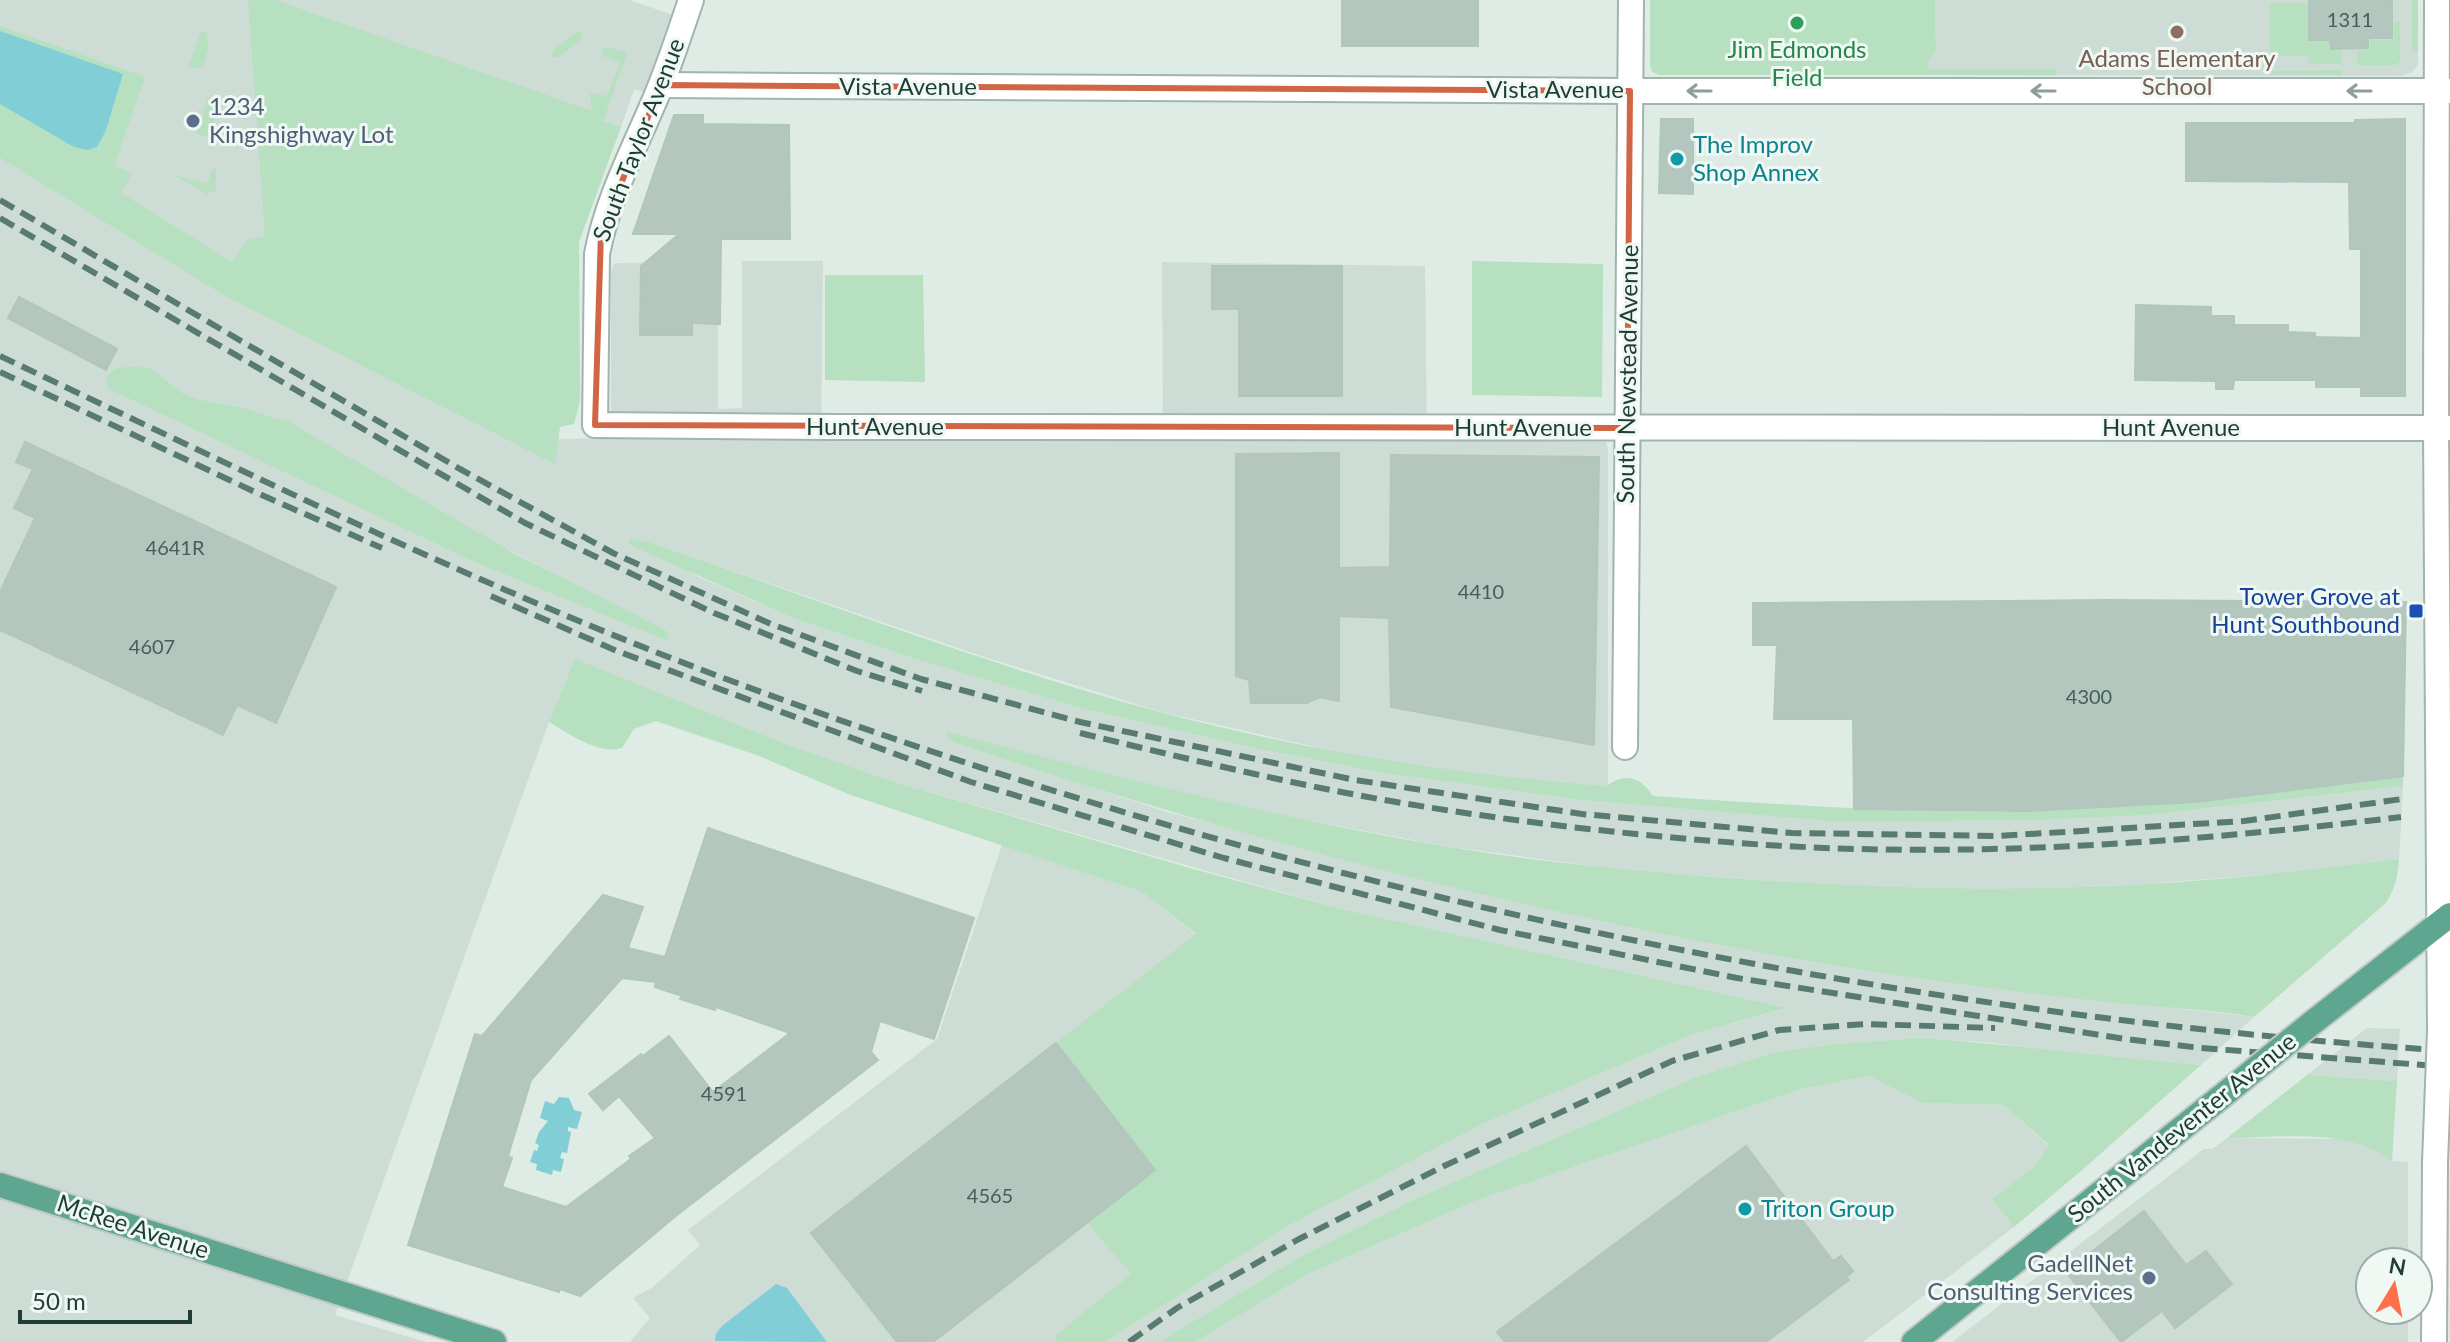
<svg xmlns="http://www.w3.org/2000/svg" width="2450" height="1342" viewBox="0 0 2450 1342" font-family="Lato,sans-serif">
	<rect width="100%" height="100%" fill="#dfece6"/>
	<g fill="#cddcd5" fill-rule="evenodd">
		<polygon points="0,0 629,0 676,16 649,94 634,89 621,127 257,2 282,312 0,142"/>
		<polygon points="1935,0 2418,0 2418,65 2412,72 2400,76 1928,75 1927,63 1936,50"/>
		<path d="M0,158l223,137 332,168 3,-24 53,-1v-165l3,-9 5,-1 99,-1v147l24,-1v-147h81l-2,177 342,1 -1,-177 263,4 2,174 179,2 2,7v337l-106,-8 -133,-19 -208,-47 -186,-58 -326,-112 -21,-3 71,38 96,42 114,38 175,52 170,39 129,25 197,27 259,22 203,-2 105,-5 256,-29 -4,73 -116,14 -153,12 -98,4 -175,-2 -237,-17 -175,-24 -203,-38 -296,-72 7,6 211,69 92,24 553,126 175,25 270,31 -53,48 -119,-10 -87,-12 -77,-5 -85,6 -62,9 -77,25 -277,120 -119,60 -139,84h-54l186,-118 191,-100 211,-90 91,-25 -443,-100 -437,-124 -113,-39 -216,-86 -26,62 -214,593 91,27h-426zM107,375l60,7 15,11 20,7 34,6 358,189 70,34 -194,-69 -362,-172z"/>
		<polygon points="1002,845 1142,892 1196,935 1572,1028 1055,1336 1057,1342 630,1342 650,1318 633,1298 653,1287 700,1245 688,1230 937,1039"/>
		<polygon points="2367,1028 2400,1029 2397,1081 2307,1075"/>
		<polygon points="1870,1076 1923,1103 2004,1105 2049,1146 2037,1164 1992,1199 2014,1227 1863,1342 1195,1342 1306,1275 1480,1199 1801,1089"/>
		<polygon points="2227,1138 2336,1139 2357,1142 2380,1151 2392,1161 2408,1162 2408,1262 2370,1262 2370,1310 2408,1310 2408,1342 1952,1342 2204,1149 2212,1149"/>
	</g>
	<g fill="#b6e0bf">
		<polygon points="248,0 275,0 592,111 590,93 607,96 620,62 603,56 602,50 607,47 627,53 603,121 621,127 579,242 580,401 574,424 560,427 555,464 223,295 0,158 0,26 145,77 114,166 132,173 121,193 232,262 248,239 265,236"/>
		<polygon points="1650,0 1935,0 1936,50 1927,63 1928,69 2056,69 2054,75 1659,75 1652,72 1650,65"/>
		<rect x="2412" y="0" width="6" height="52"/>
		<polygon points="2270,3 2309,3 2309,41 2329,41 2329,50 2342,51 2342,64 2309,64 2308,56 2270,56"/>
		<polygon points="2394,22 2400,22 2400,61 2396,65 2357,65 2357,51 2370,50 2370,40 2394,40"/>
		<polygon points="577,31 582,32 582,38 558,58 552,57 553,51"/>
		<polygon points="201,32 207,33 208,50 202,67 193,68 189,65"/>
		<polygon points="2342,70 2342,75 2268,74 2268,71"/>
		<polygon points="208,98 213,100 215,137 211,139 196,133"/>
		<polygon points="216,166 216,190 207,194 172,174 207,184 213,168"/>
		<polygon points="1472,261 1603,264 1602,397 1472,395"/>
		<polygon points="825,275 923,275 925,382 825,380"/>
		<polygon points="132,366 151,369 182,393 202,400 236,406 289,422 515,554 664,629 669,635 666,640 470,560 107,388 107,375 115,369"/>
		<path d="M628,538l21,4c170,58 338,123 511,170 147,39 296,63 447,74 18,-14 34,-9 46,10 125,8 250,18 376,15 126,-4 250,-20 374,-35v10l-256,29 -105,5 -202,2 -260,-22 -197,-27 -129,-25 -170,-39 -175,-52 -114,-38 -165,-74z"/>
		<path d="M575,659l216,87 113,39 286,83 151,41 445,99 -93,26 -211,90 -191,100 -186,118h-48l-2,-6 76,-62 -44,-52 67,-53 -98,-126 140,-109 -54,-42 -294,-98 -89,-38 -103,-35 -22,8 -12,19c-23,7 -53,-14 -73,-26z"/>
		<path d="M948,732c165,44 328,86 496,114 95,16 190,25 286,32 132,10 265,14 398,7 90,-4 181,-15 271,-26 -1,17 -4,29 -13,44l-132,114c-48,-8 -98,-10 -146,-15 -100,-11 -200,-24 -299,-41 -291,-50 -577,-124 -856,-219l-7,-6z"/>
		<path d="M1918,1038c94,6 188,19 283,27l-120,106 -67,56 -22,-28 45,-35 12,-19 -45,-40 -81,-2 -54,-27 -68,13 -321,110 -174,76 -111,67h-36l139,-84 119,-60 277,-120 77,-25 62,-9z"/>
		<path d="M2307,1075l90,6 -5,80c-43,-34 -113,-23 -165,-23z"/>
	</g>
	<g fill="#81ced7">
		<polygon points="0,31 123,74 106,130 97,147 87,150 74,147 0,104"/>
		<polygon points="559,1097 569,1098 574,1110 582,1112 577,1129 568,1127 568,1131 571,1132 567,1153 562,1152 560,1158 564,1159 561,1172 553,1170 552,1175 536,1170 537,1164 530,1162 534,1150 537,1151 539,1145 535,1143 539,1132 548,1121 540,1118 545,1101 554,1104"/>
		<polygon points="776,1284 787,1288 827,1342 715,1341 716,1334 722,1326"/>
	</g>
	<g fill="#b4c7bf" stroke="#b1c6bd" stroke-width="2" fill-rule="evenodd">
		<rect x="1342" y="0" width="136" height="46"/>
		<polygon points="2309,0 2392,0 2392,38 2368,38 2368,48 2331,49 2330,40 2309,40"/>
		<polygon points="674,115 703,115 703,124 789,125 790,239 721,239 720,324 692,323 692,335 640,335 641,266 679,234 633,234"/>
		<polygon points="1661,119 1693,119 1693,194 1659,193"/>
		<polygon points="2405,119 2405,396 2361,396 2361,387 2316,387 2316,380 2234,380 2233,389 2216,389 2216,381 2135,380 2136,305 2211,307 2211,316 2234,316 2234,325 2288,325 2288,332 2315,333 2315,337 2361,338 2361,249 2350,249 2349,182 2186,181 2186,123 2355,123 2355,120"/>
		<polygon points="1212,266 1342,266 1342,396 1239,396 1239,309 1212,309"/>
		<polygon points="19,297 117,349 106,370 8,318"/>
		<polygon points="25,442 336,587 276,723 237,705 223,735 0,630 0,592 35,518 14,508 33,469 16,462"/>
		<polygon points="1339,453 1339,568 1390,567 1391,455 1599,457 1594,745 1391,707 1389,618 1339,616 1339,701 1319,697 1307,703 1251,703 1249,680 1236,676 1236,454"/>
		<polygon points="2108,600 2406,602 2403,776 2195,802 2028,811 1854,809 1853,719 1774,719 1777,645 1753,645 1753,603"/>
		<path d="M708,828l266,90 -40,121 -54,-18 -9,31 7,8 -201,155 -97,81 -20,-7 -1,3 -151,-47 67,-211 7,2 121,-141 40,12 -15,41 37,9zM622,978l34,4 -1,5 27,9 -2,3 35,11 1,-3 74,26 -77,59 -44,-56 -26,20 -2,-2 -52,40 14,16 16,-14 36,42 -26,18 2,3 -65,48 -64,-20 10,-29 -4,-2 23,-76z"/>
		<polygon points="1056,1043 1155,1170 933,1342 897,1342 811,1233"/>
		<polygon points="1746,1146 1833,1261 1841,1256 1853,1271 1846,1277 1849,1280 1766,1342 1505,1342 1497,1332"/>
		<polygon points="2144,1211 2186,1265 2206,1251 2232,1284 2175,1328 2162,1311 2121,1342 2066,1272"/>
	</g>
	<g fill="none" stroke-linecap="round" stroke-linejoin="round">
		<g stroke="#a1b4ad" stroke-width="28">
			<g id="minor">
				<path d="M691,0c-12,35 -23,70 -38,104 -21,49 -46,97 -56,150l-2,171 239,2 1616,1"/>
				<polyline points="2437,0 2436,428 2440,1031"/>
				<polyline points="661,85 1630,91 2450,91"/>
				<polyline points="1625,747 1631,0"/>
				<polyline points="2434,1342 2435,1163"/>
			</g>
		</g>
		<g stroke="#c0c9c6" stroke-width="28">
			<g id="major">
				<polyline points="2312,1023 2450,915"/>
				<polyline points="0,1185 494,1342"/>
				<polyline points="1914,1342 2221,1097"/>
			</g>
		</g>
		<use href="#minor" stroke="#fff" stroke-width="24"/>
		<use href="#major" stroke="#5fa691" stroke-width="24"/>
		<g stroke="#597a70" stroke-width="6" stroke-dasharray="16 8" stroke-linecap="butt">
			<polyline points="0,200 460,469 613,553 771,624 921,679 1080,722 1355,780 1582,814 1792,833 1998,836 2244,821 2402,799"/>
			<polyline points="0,218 525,523 714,613 857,671 922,691"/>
			<path d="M0,356c237,112 473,228 718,320 560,209 1135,335 1732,375"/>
			<polyline points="0,372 255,492 382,548"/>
			<polyline points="491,596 617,651 971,782 1224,858 1500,930 1737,978 2125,1039 2201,1048 2450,1067"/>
			<path d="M1080,733c87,21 174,42 261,59 131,25 265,41 398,51 221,17 443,0 662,-26"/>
			<polyline points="1129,1342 1177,1308 1299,1239 1444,1166 1672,1061 1779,1030 1867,1024 1995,1028"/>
		</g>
		<g stroke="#a1b4ad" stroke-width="28" stroke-linecap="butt">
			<polyline id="minor-bridge" points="2435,1163 2440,1031"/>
		</g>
		<g stroke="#c0c9c6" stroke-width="28" stroke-linecap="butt">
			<polyline id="major-bridge" points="2221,1097 2312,1023"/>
		</g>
		<use href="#minor-bridge" stroke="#fff" stroke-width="24"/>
		<use href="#major-bridge" stroke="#5fa691" stroke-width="24"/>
	</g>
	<defs><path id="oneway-shaft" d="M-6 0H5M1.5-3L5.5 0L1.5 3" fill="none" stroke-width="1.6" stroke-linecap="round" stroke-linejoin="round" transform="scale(2)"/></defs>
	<g stroke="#8e9e9a">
		<use href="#oneway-shaft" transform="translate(1699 91) rotate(-180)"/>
		<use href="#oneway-shaft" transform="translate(2043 91) rotate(-180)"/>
		<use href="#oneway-shaft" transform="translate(2359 91) rotate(-180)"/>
	</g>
	<path fill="none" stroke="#d26546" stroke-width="6" stroke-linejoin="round" d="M661,85l969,6 -3,337 -1032,-3 6,-192z"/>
	<circle fill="#2e9e5b" stroke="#f0f8f4" stroke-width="3" cx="1797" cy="23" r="8"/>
	<circle fill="#8d6e63" stroke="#f0f8f4" stroke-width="3" cx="2177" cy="32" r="8"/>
	<g fill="#5c6f8a" stroke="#f0f8f4" stroke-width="3">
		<circle cx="193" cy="121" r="8"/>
		<circle cx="2149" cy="1278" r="8"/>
	</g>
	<g fill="#0f9aa8" stroke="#f0f8f4" stroke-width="3">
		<circle cx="1677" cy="159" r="8"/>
		<circle cx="1745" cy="1209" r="8"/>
	</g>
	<rect fill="#1a4fb4" stroke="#f0f8f4" stroke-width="3" x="2408" y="603" width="16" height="16" rx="4"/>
	<g text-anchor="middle" stroke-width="6" stroke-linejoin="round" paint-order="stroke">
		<g font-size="20" fill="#446057">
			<text x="2350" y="27">1311</text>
			<text x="175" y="555">4641R</text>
			<text x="1481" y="599">4410</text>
			<text x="152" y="654">4607</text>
			<text x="2089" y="704">4300</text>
			<text x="724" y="1101">4591</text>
			<text x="990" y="1203">4565</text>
		</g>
		<g font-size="24" fill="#27864d" stroke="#f0f8f4">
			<text x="1797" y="58">Jim Edmonds<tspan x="1797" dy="28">Field</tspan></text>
		</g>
		<g font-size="24" fill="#785e54" stroke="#f0f8f4">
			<text x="2177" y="67">Adams Elementary<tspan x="2177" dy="28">School</tspan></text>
		</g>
		<g font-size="24" fill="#1e3e34" stroke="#f0f8f4">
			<text x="908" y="95">Vista Avenue</text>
			<text x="1555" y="98">Vista Avenue</text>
			<text transform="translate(639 140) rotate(-69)" y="8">South Taylor Avenue</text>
			<text transform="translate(1628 374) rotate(-89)" y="8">South Newstead Avenue</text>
			<text x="875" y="435">Hunt Avenue</text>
			<text x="1523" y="436">Hunt Avenue</text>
			<text x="2171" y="436">Hunt Avenue</text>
			<text transform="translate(2182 1128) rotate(-39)" y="8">South Vandeventer Avenue</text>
			<text transform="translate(133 1227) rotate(18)" y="8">McRee Avenue</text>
		</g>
		<g font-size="24" fill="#4e5e75" stroke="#f0f8f4" text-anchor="start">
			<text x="209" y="115">1234<tspan x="209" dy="28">Kingshighway Lot</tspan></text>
			<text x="2133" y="1272" text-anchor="end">GadellNet<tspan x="2133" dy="28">Consulting Services</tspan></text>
		</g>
		<g font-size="24" fill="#0d838f" stroke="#f0f8f4" text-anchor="start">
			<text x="1693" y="153">The Improv<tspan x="1693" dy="28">Shop Annex</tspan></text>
			<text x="1761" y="1217">Triton Group</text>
		</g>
		<g font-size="24" fill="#164399" stroke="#f0f8f4" text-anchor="end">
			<text x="2400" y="605">Tower Grove at<tspan x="2400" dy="28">Hunt Southbound</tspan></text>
		</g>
	</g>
	<g transform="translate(2394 1286) rotate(10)"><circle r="38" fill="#f0f8f4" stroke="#9caea7" stroke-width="2"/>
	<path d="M0-6L14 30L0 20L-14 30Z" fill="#ff6f4b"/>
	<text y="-12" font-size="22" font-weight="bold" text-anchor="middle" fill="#1e3e34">N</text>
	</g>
	<path d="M20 1310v12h170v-12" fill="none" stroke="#1e3e34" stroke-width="4"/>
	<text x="32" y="1310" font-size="24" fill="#1e3e34" stroke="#f0f8f4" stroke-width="6" paint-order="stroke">50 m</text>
</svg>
